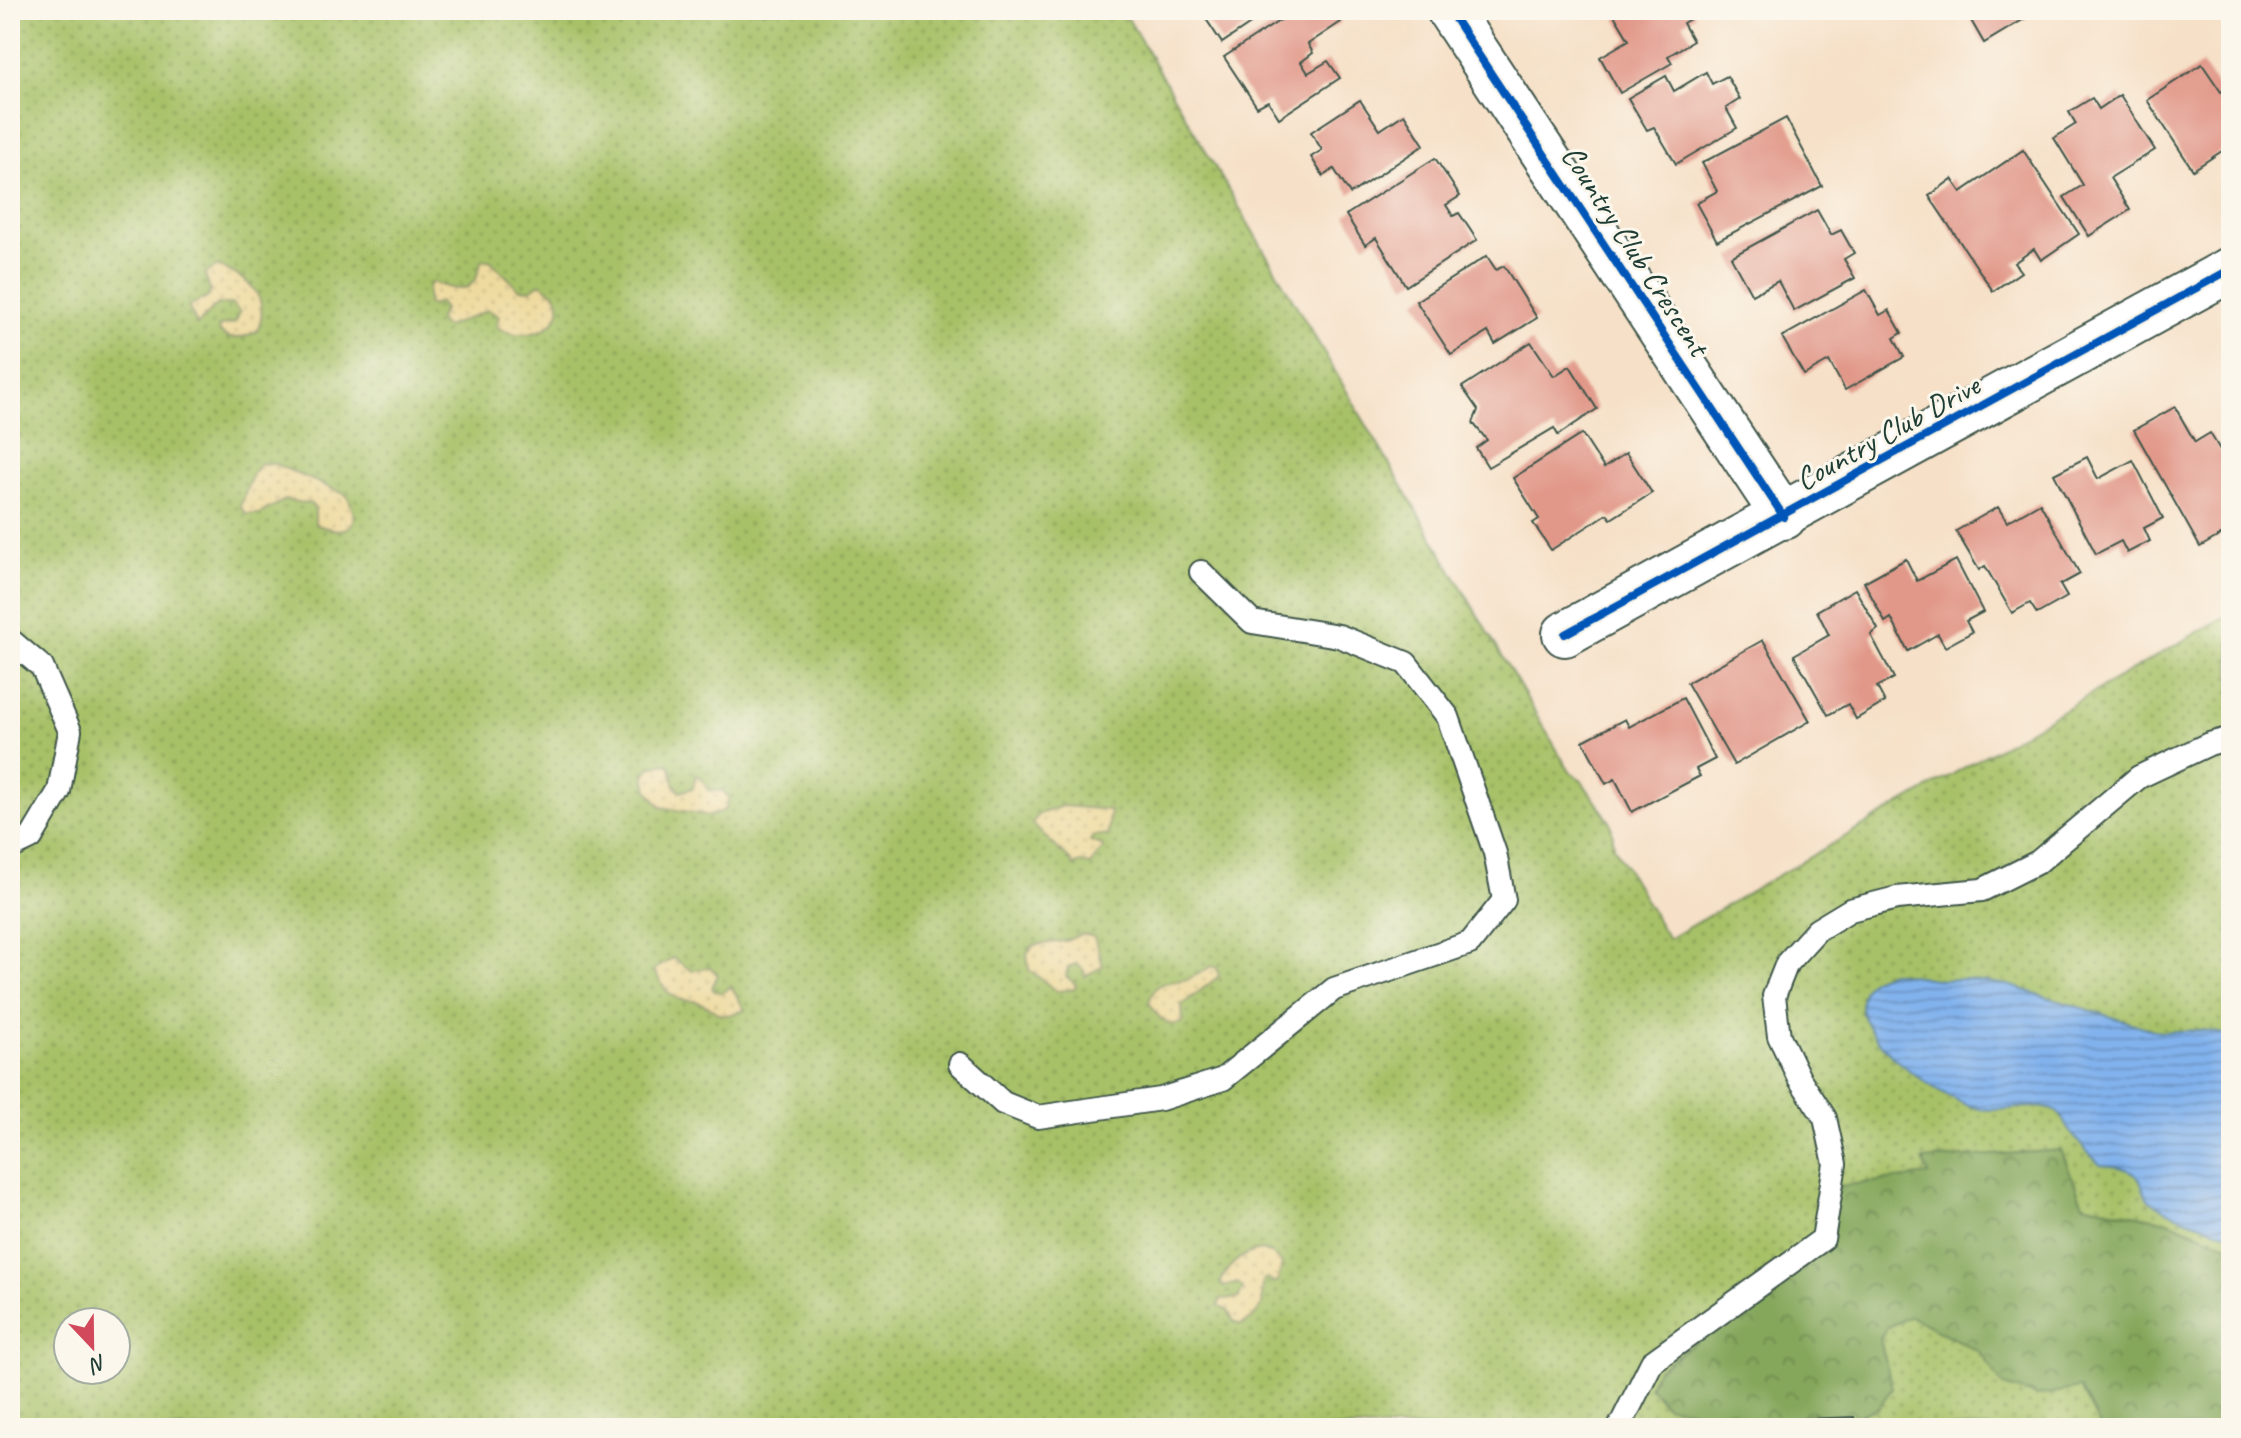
<svg xmlns="http://www.w3.org/2000/svg" width="2241" height="1438" viewBox="0 0 2241 1438" font-family="Caveat,sans-serif">
	<defs>
		<pattern id="grass-dots" width="8" height="8" patternUnits="userSpaceOnUse" patternTransform="scale(2)"><rect width="8" height="8" fill="#a7c167"/><path d="M2 2h.1M6 6h.1" fill="none" stroke="#879e56" stroke-width="1.8" stroke-linecap="round"/></pattern>
		<pattern id="forest-crowns" width="20" height="18" patternUnits="userSpaceOnUse" patternTransform="scale(2)"><rect width="20" height="18" fill="#85a75c"/><path d="M2 6a3 3 0 1 1 6 0M12 15a3 3 0 1 1 6 0" fill="none" stroke="#6c894d"/></pattern>
		<pattern id="sand-dots" width="8" height="8" patternUnits="userSpaceOnUse" patternTransform="scale(2)"><rect width="8" height="8" fill="#eeda9e"/><path d="M2 2h.1M6 6h.1" fill="none" stroke="#ccbc89" stroke-width="1.8" stroke-linecap="round"/></pattern>
		<pattern id="water-rules" width="6" height="5" patternUnits="userSpaceOnUse" patternTransform="scale(2)"><rect width="6" height="5" fill="#82b2ed"/><path d="M0 2.5h6" fill="none" stroke="#6a92c1"/></pattern>
	</defs>
	<rect width="100%" height="100%" fill="#fbf7ec"/>
	<filter id="ink" filterUnits="userSpaceOnUse"><feTurbulence type="fractalNoise" baseFrequency=".0125" numOctaves="2"/><feDisplacementMap in="SourceGraphic" scale="16" xChannelSelector="R" yChannelSelector="G"/><feConvolveMatrix kernelMatrix="1 2 1 2 8 2 1 2 1" color-interpolation-filters="sRGB"/></filter>
	<filter id="wash" filterUnits="userSpaceOnUse"><feTurbulence type="fractalNoise" baseFrequency=".006" numOctaves="4" result="noise"/><feDisplacementMap in="SourceGraphic" scale="32" xChannelSelector="R" yChannelSelector="G"/><feGaussianBlur stdDeviation="1.8" result="paint"/><feColorMatrix in="noise" values="0 0 0 0 0 0 0 0 0 0 0 0 0 0 0 0 0 1.4 0 .05"/><feComposite in="paint" operator="in"/></filter>
	<g filter="url(#wash)">
		<rect width="100%" height="100%" fill="#f6e0c7"/>
		<path fill="url(#grass-dots)" stroke="#637f4e" stroke-width="2" fill-rule="evenodd" d="M10,10h1113l447,762 11,8 30,43 3,24 54,92 563,-326v815h-2221zM68,1322h48v48h-48z"/>
		<polygon fill="url(#forest-crowns)" stroke="#527248" stroke-width="2" points="2061,1150 2083,1204 2168,1221 2231,1246 2231,1428 2101,1428 2080,1388 2037,1396 2003,1386 1980,1352 1910,1316 1888,1327 1880,1339 1892,1388 1878,1408 1854,1417 1836,1418 1816,1413 1791,1419 1758,1421 1666,1406 1649,1386 1657,1370 1805,1263 1840,1186 1929,1175 1923,1160"/>
		<g fill="url(#sand-dots)" stroke="#868c69" stroke-width="2">
			<path d="M490,260l29,29 11,1 10,-7 17,12c14,35 -38,50 -61,31l3,-10 -11,-6 -41,17 -6,-3 -2,-6 5,-9 -6,-7 -7,4 -4,-2 1,-16 4,-6c27,11 44,12 49,-21z"/>
			<path d="M218,266c30,12 54,31 39,65 -13,7 -30,13 -39,-2l2,-3 15,-3 5,-11 -8,-8h-14l-21,21 -9,-19 20,-9 2,-6 -5,-17z"/>
			<path d="M261,463l14,1 72,31c17,35 -2,41 -32,29v-15l-4,-5 -26,-4 -26,14h-13l-6,-8c7,-14 10,-33 21,-43z"/>
			<polygon points="665,763 671,766 674,783 680,792 693,788 696,775 701,777 708,790 723,791 729,798 725,810 710,816 661,807 648,790 645,775 650,768"/>
			<polygon points="1063,806 1110,810 1108,836 1094,835 1090,841 1102,845 1103,849 1090,865 1081,863 1073,866 1072,862 1032,824 1039,814"/>
			<polygon points="1082,934 1094,937 1103,966 1085,976 1083,969 1076,964 1068,967 1066,976 1076,985 1075,989 1057,991 1029,970 1027,953 1034,945 1065,941"/>
			<path d="M673,958l19,13 18,-4 8,8 -6,12 2,4 9,2 8,-7 14,24c-33,12 -23,0 -47,-8 -6,-2 -13,-1 -19,-3 -13,-4 -19,-18 -25,-29z"/>
			<path d="M1211,966l6,2 2,8 -37,29 1,17c-17,8 -26,-6 -34,-20 9,-25 16,-17 38,-23 8,-2 17,-8 24,-13z"/>
			<path d="M1261,1250l10,3 11,11 -4,17 -4,2 -7,-4 -4,2 -1,25 -10,13 -11,6 -7,-3 -5,-10 -11,-7 3,-6 18,-1 4,-10 -5,-5 -15,4 -2,-5c6,-17 23,-30 40,-32z"/>
		</g>
		<path fill="url(#water-rules)" stroke="#507890" stroke-width="2" d="M1891,972l50,8 24,-1 43,6 152,47 41,-2 30,5v199c-26,-9 -52,-16 -76,-30 -9,-5 -10,-9 -13,-19 -6,-18 -26,-19 -42,-20 -11,-12 -24,-23 -32,-37 -5,-7 -6,-15 -15,-18 -20,-8 -50,3 -73,-1 -35,-7 -121,-67 -119,-106 1,-20 11,-26 30,-31z"/>
		<g id="blocks">
			<g fill="#e19889">
				<polygon points="1200,10 1271,10 1222,43"/>
				<polygon points="1281,10 1334,10 1341,22 1308,44 1313,53 1301,62 1308,73 1328,61 1340,78 1279,118 1268,101 1257,107 1224,57 1285,17"/>
				<polygon points="1611,10 1692,10 1695,16 1683,23 1693,41 1668,56 1672,63 1620,93 1600,57 1629,40"/>
				<polygon points="1965,10 2039,10 1984,43"/>
				<polygon points="2202,64 2221,92 2231,86 2231,145 2193,170 2147,100"/>
				<polygon points="1706,72 1712,84 1727,76 1740,99 1726,108 1737,128 1676,164 1654,127 1647,130 1628,98 1666,76 1674,91"/>
				<polygon points="2120,95 2155,150 2110,178 2130,210 2089,236 2064,197 2083,185 2054,138 2076,124 2069,112 2092,98 2099,109"/>
				<polygon points="1360,100 1380,130 1404,114 1424,145 1350,194 1334,169 1323,176 1311,157 1322,150 1311,132"/>
				<polygon points="1786,118 1822,186 1717,241 1696,203 1717,191 1702,163"/>
				<polygon points="2023,150 2079,234 2041,260 2034,249 2014,263 2021,272 1993,291 1929,196 1952,179 1961,192"/>
				<polygon points="1435,158 1460,196 1446,205 1453,216 1459,213 1477,240 1406,286 1376,238 1365,245 1346,215"/>
				<polygon points="1817,210 1831,235 1841,230 1854,253 1844,259 1855,278 1794,311 1778,281 1752,295 1731,257"/>
				<polygon points="1487,256 1496,270 1504,266 1537,318 1495,344 1488,332 1451,355 1416,301"/>
				<polygon points="1866,290 1880,315 1889,310 1902,333 1894,338 1904,357 1845,390 1829,361 1804,375 1782,337"/>
				<polygon points="1531,342 1554,376 1570,366 1597,409 1558,435 1554,428 1488,467 1476,448 1487,440 1473,423 1478,410 1462,387"/>
				<polygon points="2175,407 2195,442 2210,433 2222,453 2230,449 2231,451 2231,529 2200,547 2134,430"/>
				<polygon points="1582,434 1604,468 1626,453 1652,493 1611,519 1607,514 1551,550 1533,523 1539,519 1513,478"/>
				<polygon points="2087,457 2098,479 2133,460 2163,518 2144,528 2150,541 2127,553 2121,541 2096,554 2054,474"/>
				<polygon points="2040,503 2080,574 2060,585 2067,597 2037,614 2030,603 2012,613 1985,566 1979,570 1956,531 1998,507 2007,522"/>
				<polygon points="1906,559 1917,581 1956,560 1983,612 1966,621 1972,632 1945,647 1938,634 1908,651 1891,618 1885,622 1864,582"/>
				<polygon points="1855,589 1878,629 1871,635 1894,678 1877,687 1885,702 1856,719 1848,704 1828,715 1794,655 1829,635 1817,611"/>
				<polygon points="1763,640 1810,721 1734,765 1687,683"/>
				<polygon points="1683,698 1715,759 1696,769 1700,776 1632,812 1615,779 1606,784 1583,741 1625,719 1629,727"/>
				<polygon points="1854,1417 1855,1428 1682,1428 1682,1424"/>
			</g>
		</g>
	</g>
	<g filter="url(#ink)">
		<use href="#blocks" fill-opacity="0" stroke="#3f554a" stroke-width="2"/>
		<g fill="none" stroke-linecap="round" stroke-linejoin="round">
			<g stroke="#3f554a" stroke-width="26">
				<g id="lane">
					<polyline points="10,640 42,667 70,731 59,791 31,838 10,848"/>
					<polyline points="960,1064 1003,1103 1038,1117 1161,1099 1223,1079 1334,989 1470,943 1504,900 1495,853 1448,717 1406,663 1339,636 1252,622 1201,572"/>
					<polyline points="1619,1428 1652,1362 1823,1239 1835,1164 1825,1118 1799,1078 1779,1036 1774,996 1787,963 1817,930 1850,910 1897,898 1982,890 2038,862 2139,777 2209,744 2231,738"/>
				</g>
			</g>
			<g stroke="#3f554a" stroke-width="48">
				<g id="street">
					<polyline points="1449,10 1784,517"/>
					<polyline points="1565,634 2231,269"/>
				</g>
			</g>
			<use href="#lane" stroke="#fff" stroke-width="22"/>
			<use href="#street" stroke="#fff" stroke-width="44"/>
			<g stroke="#fbf7ec" stroke-width="13">
				<g id="cycleway">
					<polyline points="1449,10 1784,517"/>
					<polyline points="1565,634 2231,269"/>
				</g>
			</g>
			<use href="#cycleway" stroke="#0057b8" stroke-width="8"/>
		</g>
	</g>
	<g text-anchor="middle" stroke-width="6" stroke-linejoin="round" paint-order="stroke">
		<g font-size="32" fill="#1f3d34" stroke="#fbf7ec">
			<text transform="translate(1636 250) rotate(57)" y="11">Country Club Crescent</text>
			<text transform="translate(1887 432) rotate(-29)" y="11">Country Club Drive</text>
		</g>
	</g>
	<rect width="2241" height="1438" fill="none" stroke="#fbf7ec" stroke-width="40"/>
	<g transform="translate(92 1346) rotate(158)"><circle r="38" fill="#fbf7ec" stroke="#a3ada2" stroke-width="2"/>
	<path d="M0-6L14 30L0 20L-14 30Z" fill="#d1495b"/>
	<text y="-12" font-size="22" font-weight="bold" text-anchor="middle" fill="#1f3d34">N</text>
	</g>
</svg>
